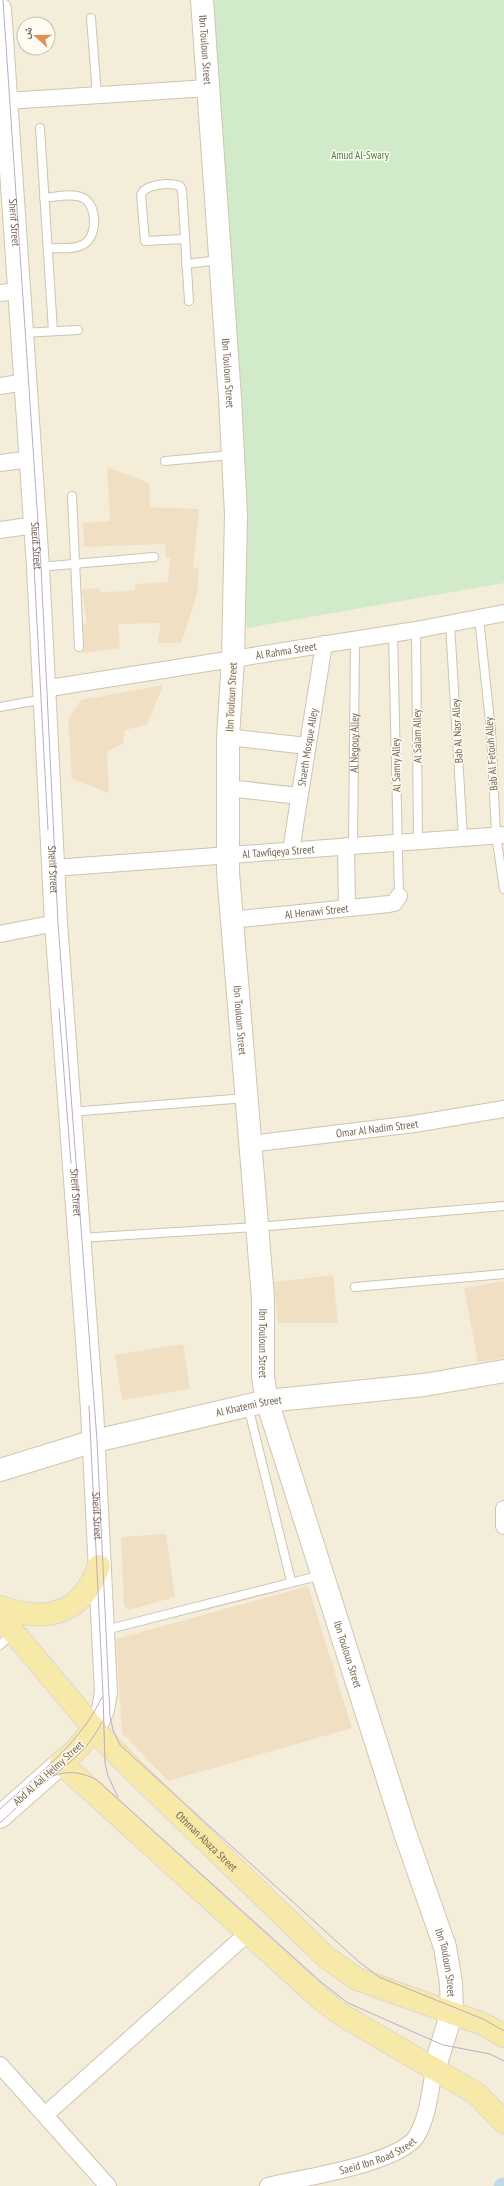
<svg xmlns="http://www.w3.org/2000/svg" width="504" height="2186" viewBox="0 0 504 2186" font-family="'PT Sans Narrow','Noto Naskh Arabic',sans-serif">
	<rect width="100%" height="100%" fill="#fcf9ec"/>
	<path fill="#f4edda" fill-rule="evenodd" d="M0,0h504v2186h-504zM24,24h24v24h-24z"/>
	<polygon fill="#d0eaca" points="206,0 504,0 504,583 247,628"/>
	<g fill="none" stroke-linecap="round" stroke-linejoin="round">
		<polyline stroke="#c0d9e6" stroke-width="16" points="502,2186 504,2186"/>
	</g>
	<g fill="#f1dfc4">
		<polygon points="107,467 149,483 150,507 199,509 193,569 199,568 197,594 181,643 157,643 161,623 118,624 120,648 81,653 84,647 83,624 87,623 82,590 99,588 100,592 134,591 136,584 168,582 170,558 166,558 165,544 84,547 83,523 110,521"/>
		<polygon points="163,685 147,725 125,730 123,743 107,752 109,793 72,779 68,719 81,700"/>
		<polygon points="333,1275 338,1323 278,1323 274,1282"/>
		<polygon points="504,1281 504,1358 478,1362 464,1288"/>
		<polygon points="183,1344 190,1389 122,1400 115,1355"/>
		<polygon points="166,1534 175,1597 129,1610 124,1605 121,1537"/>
		<polygon points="308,1586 352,1728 168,1781 122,1733 116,1639"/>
	</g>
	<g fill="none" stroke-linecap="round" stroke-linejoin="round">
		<g stroke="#cec4b1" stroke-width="10">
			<g id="lane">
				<polyline points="91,18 97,95"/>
				<polyline points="40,128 53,331"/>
				<path d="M44,198c11,-1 27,-5 37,-1 17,6 17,39 3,47 -9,6 -26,4 -36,4"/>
				<path d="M185,239l-40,2 -4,-46c4,-11 29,-13 39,-9l2,4 7,111"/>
				<polyline points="186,264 219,260"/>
				<polyline points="22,333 78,330"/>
				<polyline points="165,461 232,455"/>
				<polyline points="72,496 79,647"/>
				<polyline points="39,567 154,557"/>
				<polyline points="479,618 491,731 496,835 504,889"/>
				<polyline points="450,624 463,838"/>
				<polyline points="416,630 418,841"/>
				<polyline points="393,634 399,896"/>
				<polyline points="0,707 44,699"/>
				<path id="s1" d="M353,846l2,-206"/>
				<polyline points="70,1112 246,1098"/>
				<polyline points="80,1238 257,1227 504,1206"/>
				<polyline points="355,1287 504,1274"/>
				<polyline points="248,1406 291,1581"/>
				<polyline points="105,1630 322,1575"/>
				<polyline points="0,1645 13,1633"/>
			</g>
		</g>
		<g stroke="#cec4b1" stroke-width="18">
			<g id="street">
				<polyline points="7,101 208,88"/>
				<polyline points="0,293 18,291"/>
				<polyline points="0,386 25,382"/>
				<polyline points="0,463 31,459"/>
				<polyline points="0,530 35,525"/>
				<path id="s2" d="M43,689l373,-59 88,-17"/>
				<polyline points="228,737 307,746"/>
				<polyline points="228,788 299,796"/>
				<polyline points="346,846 347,908"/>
				<path id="s3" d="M291,850l33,-206"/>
				<path id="s4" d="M53,868l451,-33"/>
				<path id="s5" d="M230,920l159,-16 5,-1 5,-7"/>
				<polyline points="0,934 56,923"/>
				<path id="s6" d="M250,1144l164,-20 90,-15"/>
				<polyline points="504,1509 504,1526"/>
				<polyline points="0,2065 108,2186"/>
				<polyline points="45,2115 248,1933"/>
				<path id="s7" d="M268,2186c33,-8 129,-22 148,-49 12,-19 14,-46 18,-67"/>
			</g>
		</g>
		<g stroke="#d1c5af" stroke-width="24">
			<g id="secondary">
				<path id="s8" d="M202,0l28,398 6,116 -3,145 -5,78v135l35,426v79l4,24 138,432 40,114 6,36 1,29 -18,58"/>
				<path id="s9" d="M0,9l38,558 18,356 36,486 14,283 -3,18 -8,18"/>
				<path id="s10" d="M0,1470l91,-28 176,-41 157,-16 80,-14"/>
				<polyline points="0,1817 61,1763"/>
			</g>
		</g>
		<g stroke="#dcd7d1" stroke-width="24">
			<g id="primary">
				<path d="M0,1607c46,16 82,8 99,-41"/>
				<path id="s11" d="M0,1616l103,123 22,23 202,196 30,21 126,45 21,12"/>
				<polyline points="95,1728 74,1752 61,1763 322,2000 342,2015 477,2094 504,2122"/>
			</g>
		</g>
		<use href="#lane" stroke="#fff" stroke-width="8"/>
		<use href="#street" stroke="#fff" stroke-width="16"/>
		<use href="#secondary" stroke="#fff" stroke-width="22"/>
		<use href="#primary" stroke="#f7eaa8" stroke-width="22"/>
		<g stroke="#bfa9c7" stroke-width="1">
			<polyline points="3,0 41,567 58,923 97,1440 110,1716 113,1730 120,1745 358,1961 379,1977 483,2019 504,2031"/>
			<polyline points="32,528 48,830"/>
			<polyline points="59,1009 71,1163"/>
			<polyline points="89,1406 103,1694 105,1763 108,1776 118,1797"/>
			<path d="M53,1776c16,-6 28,-4 44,4l224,202 27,21 95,42 47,9 14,7"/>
			<path d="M0,1809c37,-34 80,-65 102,-112"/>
			<path d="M0,1823c17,-16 34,-32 53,-47 22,-18 35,-27 49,-54"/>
		</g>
	</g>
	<g text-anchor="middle" stroke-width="3" stroke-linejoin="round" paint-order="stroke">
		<g font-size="11" fill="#77654f" stroke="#fefcf2">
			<text dy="4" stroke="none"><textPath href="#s8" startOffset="50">Ibn Touloun Street</textPath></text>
			<text dy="4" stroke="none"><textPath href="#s9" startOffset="214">Sherif Street</textPath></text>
			<text dy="4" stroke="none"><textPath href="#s8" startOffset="374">Ibn Touloun Street</textPath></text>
			<text dy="4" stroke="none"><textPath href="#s9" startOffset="538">Sherif Street</textPath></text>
			<text dy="4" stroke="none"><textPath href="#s2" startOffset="246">Al Rahma Street</textPath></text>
			<text transform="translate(231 697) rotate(-87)" y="4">Ibn Touloun Street</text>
			<text transform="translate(457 731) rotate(-93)" y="4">Bab Al Nasr Alley</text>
			<text transform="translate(417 736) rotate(-91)" y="4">Al Salam Alley</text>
			<text dy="4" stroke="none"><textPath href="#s1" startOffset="103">Al Negouy Alley</textPath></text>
			<text dy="4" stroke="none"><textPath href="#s3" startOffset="104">Shaeth Mosque Alley</textPath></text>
			<text transform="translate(491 754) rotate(-94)" y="4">Bab Al Fetouh Alley</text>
			<text transform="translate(396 765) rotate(-91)" y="4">Al Samry Alley</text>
			<text dy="4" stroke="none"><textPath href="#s4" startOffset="226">Al Tawfiqeya Street</textPath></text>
			<text dy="4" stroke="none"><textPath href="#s9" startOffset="862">Sherif Street</textPath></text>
			<text dy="4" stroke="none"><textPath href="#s5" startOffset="87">Al Henawi Street</textPath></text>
			<text dy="4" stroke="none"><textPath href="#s8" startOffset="1022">Ibn Touloun Street</textPath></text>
			<text dy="4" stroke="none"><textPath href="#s6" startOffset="128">Omar Al Nadim Street</textPath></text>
			<text dy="4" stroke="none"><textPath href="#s9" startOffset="1186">Sherif Street</textPath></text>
			<text dy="4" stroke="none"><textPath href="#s8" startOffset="1346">Ibn Touloun Street</textPath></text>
			<text dy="4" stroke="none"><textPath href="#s10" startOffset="257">Al Khatemi Street</textPath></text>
			<text dy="4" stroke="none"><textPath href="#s9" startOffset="1510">Sherif Street</textPath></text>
			<text dy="4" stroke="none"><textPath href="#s8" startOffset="1670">Ibn Touloun Street</textPath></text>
			<text transform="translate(48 1773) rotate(-42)" y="4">Abd Al Aal Helmy Street</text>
			<text dy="4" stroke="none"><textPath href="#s11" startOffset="306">Othman Abaza Street</textPath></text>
			<text dy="4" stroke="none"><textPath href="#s8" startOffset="1994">Ibn Touloun Street</textPath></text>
			<text dy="4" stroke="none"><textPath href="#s7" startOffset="114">Saeid Ibn Road Street</textPath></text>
		</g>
		<g font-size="11" fill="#4c7c47" stroke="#fefcf2">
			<text x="360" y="159">Amud Al-Swary</text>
		</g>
	</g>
	<g transform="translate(36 36) rotate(291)"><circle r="19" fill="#fefcf2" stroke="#c8c0b1"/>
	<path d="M0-3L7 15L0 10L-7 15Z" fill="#e09157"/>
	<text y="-6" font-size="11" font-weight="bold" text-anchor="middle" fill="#77654f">ش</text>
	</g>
</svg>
